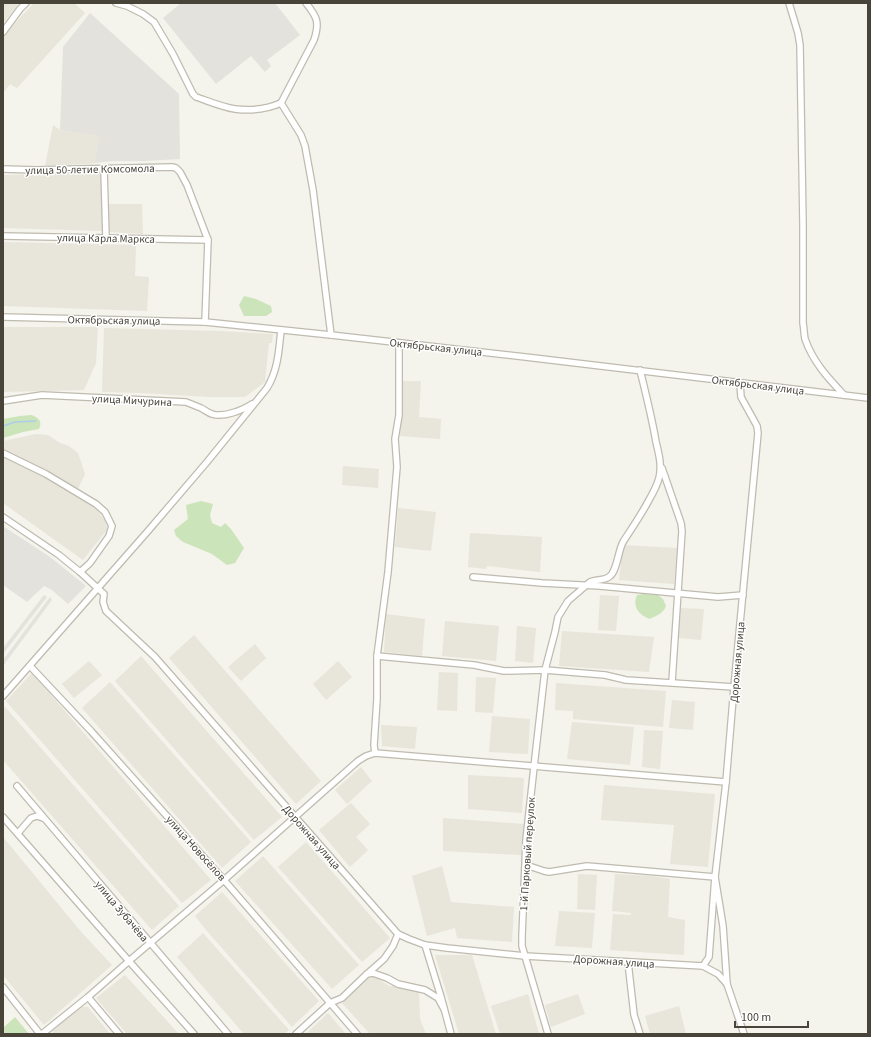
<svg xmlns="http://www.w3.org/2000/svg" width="871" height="1037" viewBox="0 0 871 1037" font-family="'Source Sans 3',sans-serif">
	<rect width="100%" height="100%" fill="#f4f3ec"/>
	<g fill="#e8e5db">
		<polygon points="3,3 19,3 3,24"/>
		<polygon points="34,3 74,3 85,13 17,88 10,84 3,93 3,38 17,21"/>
		<polygon points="53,125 60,130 99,136 94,163 88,164 45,166"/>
		<polygon points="101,173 103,231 3,228 3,175"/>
		<polygon points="108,204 142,204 143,234 109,232"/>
		<polygon points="3,242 136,245 135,276 149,277 147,311 3,306"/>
		<polygon points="3,327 98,327 96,363 84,390 3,392"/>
		<polygon points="104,328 220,331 273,334 272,343 269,343 265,382 245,397 210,397 140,393 102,392"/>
		<polygon points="403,381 421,381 419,417 441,419 440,439 400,436"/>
		<polygon points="36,434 48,435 60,443 69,446 78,453 85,474 77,491 45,472 3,450 3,441"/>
		<polygon points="3,456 42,476 42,475 82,498 95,508 106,521 107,528 106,531 83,560 3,503"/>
		<polygon points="343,466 379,469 378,488 342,485"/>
		<polygon points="398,508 436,512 431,551 395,547"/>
		<polygon points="470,533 542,537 540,572 487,566 486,569 468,567"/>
		<polygon points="623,545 677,548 674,584 619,580"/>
		<polygon points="600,595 619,596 616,631 598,630"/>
		<polygon points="680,608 704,609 701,640 678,638"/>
		<polygon points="386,614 425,619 422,656 384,652"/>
		<polygon points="445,621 499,626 496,661 442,656"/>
		<polygon points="517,626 536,628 533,663 515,661"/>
		<polygon points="562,631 654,637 649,672 559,666"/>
		<polygon points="194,635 321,781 296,804 169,658"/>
		<polygon points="255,644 266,658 241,681 228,667"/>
		<polygon points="141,656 282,817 254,840 115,681"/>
		<polygon points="89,661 102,675 74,698 62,684"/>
		<polygon points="338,661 352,677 326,700 313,684"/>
		<polygon points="439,672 458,673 457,711 437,710"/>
		<polygon points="32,673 211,880 182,903 6,701"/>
		<polygon points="476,677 496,678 493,713 475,712"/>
		<polygon points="110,682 251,842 222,868 82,708"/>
		<polygon points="556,683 666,691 663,727 573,719 573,711 555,710"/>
		<polygon points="672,700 695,702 693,730 669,728"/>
		<polygon points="5,707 179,906 152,930 3,760 3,709"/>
		<polygon points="492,716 530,719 528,754 489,752"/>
		<polygon points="572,722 634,727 630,765 567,759"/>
		<polygon points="381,725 417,727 415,749 382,746"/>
		<polygon points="644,730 663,731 660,769 642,767"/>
		<polygon points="361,767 372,781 347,804 335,790"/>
		<polygon points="468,775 524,778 522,813 468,809"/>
		<polygon points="604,785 715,794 708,867 670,864 674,825 601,820"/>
		<polygon points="351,803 370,824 356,837 368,850 350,867 319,830"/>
		<polygon points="443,818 524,824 521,855 443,851"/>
		<polygon points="3,837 82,933 112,965 44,1025 3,975"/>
		<polygon points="306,842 390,938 362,962 278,867"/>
		<polygon points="263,856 359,965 332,989 235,881"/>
		<polygon points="442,866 451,902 514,907 512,942 457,938 455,928 427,936 412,876"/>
		<polygon points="578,874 597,875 595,910 577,909"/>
		<polygon points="615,874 652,876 670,879 668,917 685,920 684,955 610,950 613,914 631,915 631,913 612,911"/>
		<polygon points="222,892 319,1001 292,1027 206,930 195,916"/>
		<polygon points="559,911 595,913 592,948 555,946"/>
		<polygon points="203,933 289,1030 284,1034 244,1034 177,957"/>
		<polygon points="435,955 472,955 496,1034 459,1034"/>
		<polygon points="125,975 157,1010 179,1034 127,1034 96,998"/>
		<polygon points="372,975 389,986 396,986 419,992 420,1019 426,1034 370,1034 342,1003"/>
		<polygon points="528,994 539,1034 500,1034 491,1006"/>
		<polygon points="578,994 585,1014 551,1027 545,1005"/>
		<polygon points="679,1006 686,1034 650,1034 645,1016"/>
		<polygon points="81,1007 88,1007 110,1034 54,1034 52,1031"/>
		<polygon points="328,1013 346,1034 306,1034"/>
	</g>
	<g fill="#e4e2dd">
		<polygon points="181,3 275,3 300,35 267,60 271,66 265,72 251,56 216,84 163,18"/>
		<polygon points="90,13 179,94 180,159 145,161 113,161 94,163 99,136 60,130 63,47"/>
		<polygon points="3,526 50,557 86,586 68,604 52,590 44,586 27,602 3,585"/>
		<polygon points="44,595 47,597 3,654 3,648"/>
		<polygon points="50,597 52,600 3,666 3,660"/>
	</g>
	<g fill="#cce4b9">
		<polygon points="244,296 256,299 271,306 272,312 266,316 244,316 239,305"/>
		<path d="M31,415c7,2 12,6 8,14l-16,3 -20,6v-19l17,-3z"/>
		<polygon points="201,501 213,504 210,515 212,523 221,527 225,523 231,529 244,548 235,563 227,565 212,554 183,542 176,536 174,530 188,519 186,505"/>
		<path d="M643,594l15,1 5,4 3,7c-3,8 -9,9 -16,13 -11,-4 -18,-12 -13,-24z"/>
		<polygon points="15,1017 29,1034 5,1034 3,1031 3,1028"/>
	</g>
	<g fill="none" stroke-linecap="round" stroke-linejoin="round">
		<polyline stroke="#afcbea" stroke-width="1.5" points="3,426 15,422 36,421"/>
		<g stroke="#bfbbaf" stroke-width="8">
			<g id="minor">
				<path d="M116,3l11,3 16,8 11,8 19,32 20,40 3,3c12,4 26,10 39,12 15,2 32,0 46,-6l33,-63c6,-18 3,-23 -8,-37"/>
				<path d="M789,3l9,30 2,12 3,179v99c1,5 1,11 2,16 8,23 23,39 39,56"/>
				<polyline points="3,32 20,9 26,3"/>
				<polyline points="281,103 301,135 305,146 313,190 331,335"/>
				<polyline points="3,169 36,170 172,167 176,168 180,172 187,185 208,240 205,322"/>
				<polyline points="104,169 106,238"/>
				<polyline points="3,236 208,240"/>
				<polyline points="3,317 205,322 331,335 534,358 868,398"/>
				<path d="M3,401l39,-6 144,7c5,2 10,4 15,6 4,2 7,5 11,6 11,4 31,-4 40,-10"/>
				<polyline points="3,453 46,474 96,504 105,512 112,526 109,536 90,563 80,572"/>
				<polyline points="662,468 681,523 682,531 672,682"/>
				<polyline points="3,517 59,555 80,572 104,594 103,602 106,611 155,657 398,934 409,939 425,945 447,948 525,956 650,963 703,966 709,957 715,877 726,782 734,687 758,433 757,426 741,397 740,383"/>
				<polyline points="473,577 542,583 600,586 718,597 743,595"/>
				<polyline points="377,656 474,665 504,671 545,670 605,675 626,680 734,687"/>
				<polyline points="30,666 91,731 224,880 357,1034"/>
				<path d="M3,696l145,-165 59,-69 60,-74c11,-18 12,-38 14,-58"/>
				<polyline points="375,753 374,745 377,699 377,656 388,572 397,467 395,439 399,415 399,343"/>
				<polyline points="17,786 228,1034"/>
				<polyline points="3,817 128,960 194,1034"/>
				<polyline points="18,833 31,818 37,816 43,818"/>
				<polyline points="526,865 544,871 549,872 587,866 715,877 723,926 727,984"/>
				<polyline points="425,945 441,997 451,1034"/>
				<polyline points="628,962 634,1015 640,1034"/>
				<polyline points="703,966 718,974 727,984 744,1034"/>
				<polyline points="367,974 384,959 393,946 398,934"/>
				<polyline points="3,987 40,1034"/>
				<polyline points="88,997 119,1034"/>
				<polyline points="42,1034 88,997 129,961 224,880 358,761 366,756 375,753 726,782"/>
				<polyline points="296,1034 330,1003 342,998 367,974 373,973 387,978 398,984 425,990 438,998 444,1009"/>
				<path d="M548,1034l-23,-78 -3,-10v-10l4,-96 8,-73 11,-97 10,-38 3,-15 10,-16 22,-19c6,-3 15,-1 20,-6 7,-5 8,-25 13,-34 9,-14 18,-27 26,-42 4,-7 8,-14 10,-22 3,-12 0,-24 -3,-36 -4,-24 -10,-48 -16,-72"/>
			</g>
		</g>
		<use href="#minor" stroke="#fff" stroke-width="5.5"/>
	</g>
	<g text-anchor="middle" stroke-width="3" stroke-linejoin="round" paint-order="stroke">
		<g font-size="11" fill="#48443a" stroke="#fff">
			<text transform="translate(90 169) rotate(-1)" y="4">улица 50-летие Комсомола</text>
			<text transform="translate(106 238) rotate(1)" y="4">улица Карла Маркса</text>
			<text transform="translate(114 320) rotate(1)" y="4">Октябрьская улица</text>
			<text transform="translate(436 347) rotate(6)" y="4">Октябрьская улица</text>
			<text transform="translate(758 385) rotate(7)" y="4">Октябрьская улица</text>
			<text transform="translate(132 400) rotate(3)" y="4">улица Мичурина</text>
			<text transform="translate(737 662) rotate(-85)" y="4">Дорожная улица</text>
			<text transform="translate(312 837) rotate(49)" y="4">Дорожная улица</text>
			<text transform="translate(196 848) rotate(48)" y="4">улица Новосёлов</text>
			<text transform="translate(527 854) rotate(-86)" y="4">1-й Парковый переулок</text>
			<text transform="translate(122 911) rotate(50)" y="4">улица Зубачёва</text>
			<text transform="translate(614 961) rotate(4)" y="4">Дорожная улица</text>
		</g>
	</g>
	<rect width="871" height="1037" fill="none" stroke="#48443a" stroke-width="8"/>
	<path d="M735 1021v6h73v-6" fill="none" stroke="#48443a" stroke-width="2"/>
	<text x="741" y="1021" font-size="12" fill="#48443a" stroke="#ffffff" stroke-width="3" paint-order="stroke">100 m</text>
</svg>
